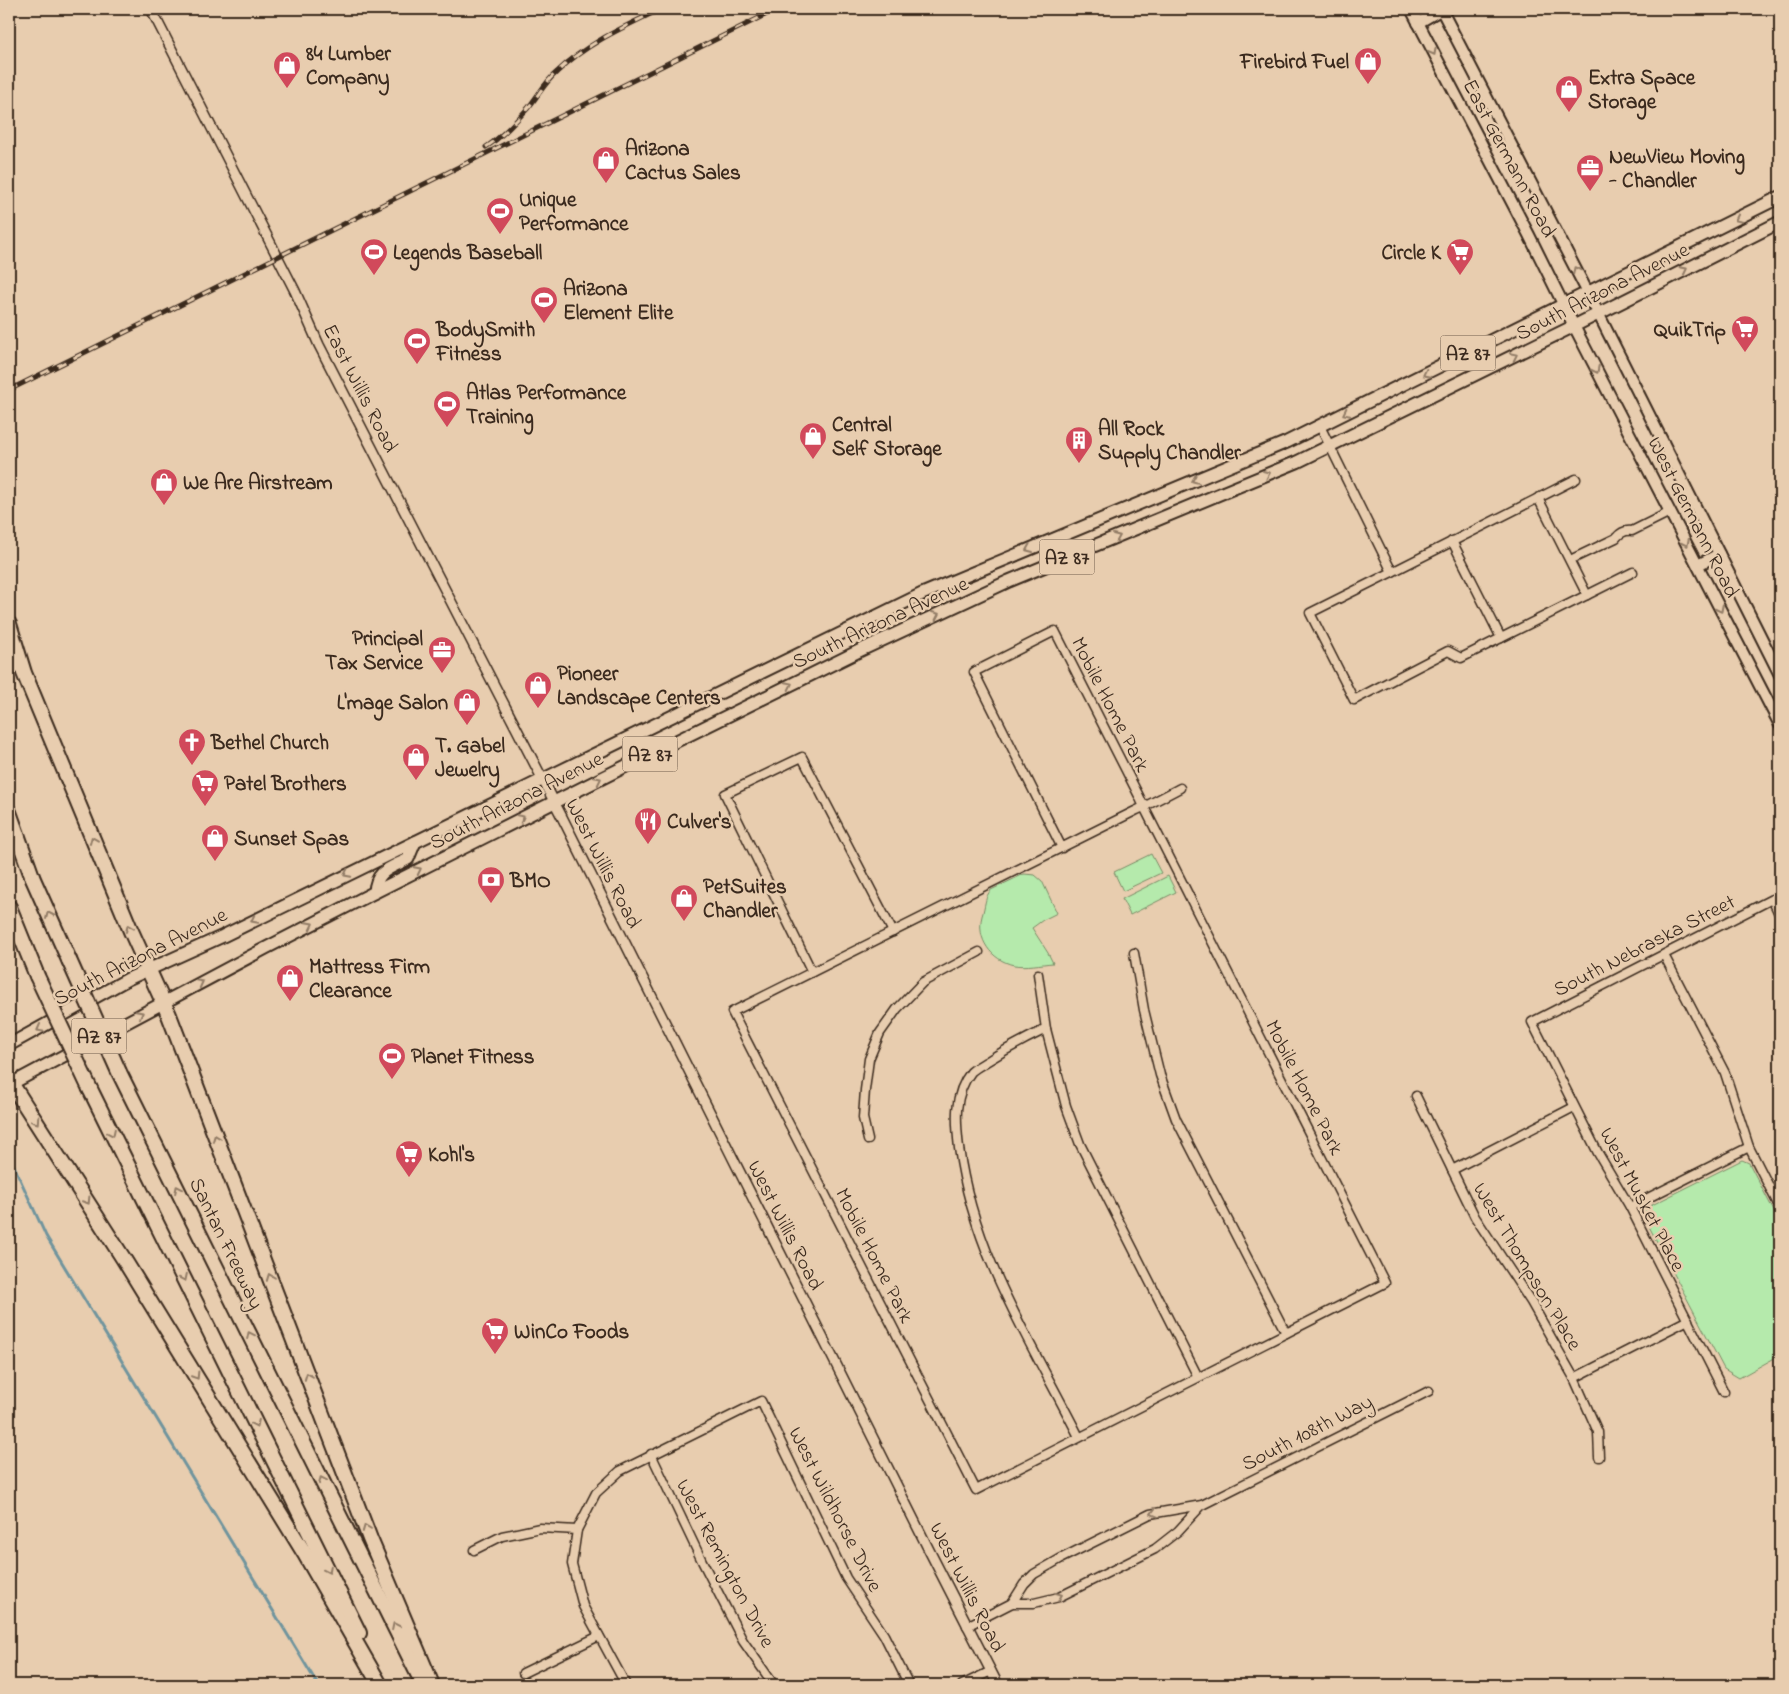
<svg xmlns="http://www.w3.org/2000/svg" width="1789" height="1694" viewBox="0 0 1789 1694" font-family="'Indie Flower',sans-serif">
	<rect width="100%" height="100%" fill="#e8cdaf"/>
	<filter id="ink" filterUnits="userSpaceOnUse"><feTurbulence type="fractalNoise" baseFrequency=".02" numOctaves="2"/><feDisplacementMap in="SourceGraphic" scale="10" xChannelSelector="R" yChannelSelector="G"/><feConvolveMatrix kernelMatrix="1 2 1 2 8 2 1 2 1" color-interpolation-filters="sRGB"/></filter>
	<g filter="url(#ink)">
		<g fill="#b5eaac" stroke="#788a65">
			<polygon points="1151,854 1161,873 1123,891 1114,872"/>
			<path d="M1024,874l11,1 7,6 15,32 -14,7 -11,8 16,25 5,10c-13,1 -26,4 -39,2 -23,-5 -38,-26 -32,-49 3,-9 3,-20 9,-26z"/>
			<polygon points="1168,876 1176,892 1130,915 1122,899"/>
			<polygon points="1742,1160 1749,1163 1780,1223 1780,1355 1739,1378 1724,1369 1643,1215 1646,1208"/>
		</g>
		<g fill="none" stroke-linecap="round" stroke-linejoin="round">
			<polyline stroke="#6f949d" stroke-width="3" points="9,1155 46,1236 318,1685"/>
			<g stroke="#3b2a1e" stroke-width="11">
				<g id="minor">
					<polyline points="1320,426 1392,572 1576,479"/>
					<path d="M1570,560l46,-22c4,-5 9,-8 16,-7l38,-19"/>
					<polyline points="1392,572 1310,613 1354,700 1448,651 1461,658 1501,638 1452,541"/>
					<polyline points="1587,595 1633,572"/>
					<polyline points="1501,638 1587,595 1538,498"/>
					<path d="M1062,848l-88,-176 81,-41 84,165 5,11 241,476 -409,207 -244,-478 403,-201c15,-7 30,-15 45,-23"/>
					<polyline points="1134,953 1144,1010 1160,1075 1176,1119 1286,1333"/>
					<polyline points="1664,955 1725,1073 1749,1147 1780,1208"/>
					<polyline points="812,972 725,794 802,757 893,932"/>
					<polyline points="1038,974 1046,1029 1066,1106 1080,1144 1198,1377"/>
					<path d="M1046,1029c-21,10 -40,20 -60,33 -5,3 -11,6 -15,10 -18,23 -15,50 -12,76 14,106 73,196 120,289"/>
					<polyline points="1416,1096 1475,1217 1531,1302 1574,1378 1598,1432 1599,1457"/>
					<polyline points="868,1140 863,1118 865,1090 869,1059 880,1033 897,1009 923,982 979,952"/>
					<polyline points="1452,1170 1574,1107"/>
					<polyline points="1630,1207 1749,1147"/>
					<polyline points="1574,1378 1688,1320"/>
					<polyline points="1724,1392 1630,1207 1598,1153 1532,1022 1772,899 1780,916"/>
					<polyline points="651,1454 702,1561 743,1641 774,1685"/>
					<polyline points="474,1550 502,1536 540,1528 577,1530"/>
					<polyline points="1012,1603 1024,1584 1034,1574 1060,1559 1150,1514 1202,1505 1429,1391"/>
					<polyline points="967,1626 1012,1603 1034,1603 1059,1597 1155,1549 1178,1531 1202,1505"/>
					<polyline points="523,1673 599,1636"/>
					<polyline points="626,1685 583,1606 572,1564 577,1530 596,1493 620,1471 761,1401 846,1578 884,1635 909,1685"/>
					<polyline points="962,1685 991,1671"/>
				</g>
			</g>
			<g stroke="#3b2a1e" stroke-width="12">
				<polyline id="tertiary" points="151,9 295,291 319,345 562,817 931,1554 998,1685"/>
			</g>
			<g stroke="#3b2a1e" stroke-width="14">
				<g id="secondary">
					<polyline points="1411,9 1529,235 1574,326 1780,725"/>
					<polyline points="1441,9 1588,293 1780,675"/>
					<polyline points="1418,23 1442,9"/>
					<polyline points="1698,565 1719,554"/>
				</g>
			</g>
			<g stroke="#3b2a1e" stroke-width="15">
				<g id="primary">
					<path d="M375,892c1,-22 16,-24 33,-33l7,-17"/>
					<polyline points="9,1045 128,979 223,936 922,594 1287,442 1780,197"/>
					<polyline points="9,1085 266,948 375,892 636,761 861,650 1009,581 1297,462 1574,326 1780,222"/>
				</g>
			</g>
			<g stroke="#3b2a1e" stroke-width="18">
				<g id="motorway">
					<polyline points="9,624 24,673 131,931 169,1015 370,1539 432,1685"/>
					<polyline points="9,812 33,879 69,960"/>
					<polyline points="9,907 37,976"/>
					<polyline points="119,1072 419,1676"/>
					<polyline points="9,1077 11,1083 123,1258 305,1554 380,1685"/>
					<polyline points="90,1089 359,1633"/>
				</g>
			</g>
			<use href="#minor" stroke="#e8cdaf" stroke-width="8"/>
			<use href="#tertiary" stroke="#e8cdaf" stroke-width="9"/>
			<use href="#secondary" stroke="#e8cdaf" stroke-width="10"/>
			<use href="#primary" stroke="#e8cdaf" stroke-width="11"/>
			<use href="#motorway" stroke="#e8cdaf" stroke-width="14"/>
			<g stroke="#3b2a1e" stroke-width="5">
				<g id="rail">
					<path d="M486,147c16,-10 30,-26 42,-39 10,-12 17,-26 29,-36 30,-29 67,-45 104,-63"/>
					<polyline points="9,390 777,9"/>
				</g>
			</g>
			<use href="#rail" stroke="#e8cdaf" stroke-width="3" stroke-dasharray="9" stroke-linecap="butt"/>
			<g stroke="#3b2a1e" stroke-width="18" stroke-linecap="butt">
				<g id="motorway-bridge">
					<polyline points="69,960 119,1072"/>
					<polyline points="37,976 90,1089"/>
				</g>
			</g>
			<use href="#motorway-bridge" stroke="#e8cdaf" stroke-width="14"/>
		</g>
		<defs><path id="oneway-chevron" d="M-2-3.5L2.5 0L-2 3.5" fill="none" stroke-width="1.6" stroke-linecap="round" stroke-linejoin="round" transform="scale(1.25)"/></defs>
		<g stroke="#927c66">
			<use href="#oneway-chevron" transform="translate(1433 52) rotate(62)"/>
			<use href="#oneway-chevron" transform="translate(1738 219) rotate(154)"/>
			<use href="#oneway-chevron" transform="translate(1576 270) rotate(-117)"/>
			<use href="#oneway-chevron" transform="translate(1684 270) rotate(-27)"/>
			<use href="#oneway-chevron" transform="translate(1514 356) rotate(-26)"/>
			<use href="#oneway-chevron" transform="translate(1596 370) rotate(63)"/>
			<use href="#oneway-chevron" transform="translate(1426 374) rotate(154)"/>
			<use href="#oneway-chevron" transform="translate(1346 413) rotate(154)"/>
			<use href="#oneway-chevron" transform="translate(1267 474) rotate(-23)"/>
			<use href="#oneway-chevron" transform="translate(1195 480) rotate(158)"/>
			<use href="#oneway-chevron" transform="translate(1117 537) rotate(-23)"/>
			<use href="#oneway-chevron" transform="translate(1686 543) rotate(63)"/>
			<use href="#oneway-chevron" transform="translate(1029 549) rotate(157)"/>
			<use href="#oneway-chevron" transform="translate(1720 609) rotate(63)"/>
			<use href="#oneway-chevron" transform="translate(936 615) rotate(-25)"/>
			<use href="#oneway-chevron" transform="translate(789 685) rotate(-26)"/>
			<use href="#oneway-chevron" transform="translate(598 780) rotate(-27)"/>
			<use href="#oneway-chevron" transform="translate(521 818) rotate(-27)"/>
			<use href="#oneway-chevron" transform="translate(93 840) rotate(-113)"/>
			<use href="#oneway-chevron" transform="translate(418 870) rotate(-27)"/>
			<use href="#oneway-chevron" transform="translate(347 874) rotate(153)"/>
			<use href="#oneway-chevron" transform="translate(49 915) rotate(-114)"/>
			<use href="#oneway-chevron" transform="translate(254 920) rotate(153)"/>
			<use href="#oneway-chevron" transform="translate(310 925) rotate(-27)"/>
			<use href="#oneway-chevron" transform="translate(129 928) rotate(-113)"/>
			<use href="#oneway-chevron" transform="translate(200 983) rotate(-28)"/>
			<use href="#oneway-chevron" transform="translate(140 1014) rotate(-28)"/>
			<use href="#oneway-chevron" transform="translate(40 1029) rotate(151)"/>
			<use href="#oneway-chevron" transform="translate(36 1121) rotate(57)"/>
			<use href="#oneway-chevron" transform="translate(112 1133) rotate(64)"/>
			<use href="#oneway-chevron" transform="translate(216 1138) rotate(-111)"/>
			<use href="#oneway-chevron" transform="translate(178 1189) rotate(-116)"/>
			<use href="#oneway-chevron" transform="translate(87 1201) rotate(58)"/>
			<use href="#oneway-chevron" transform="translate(270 1277) rotate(-111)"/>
			<use href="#oneway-chevron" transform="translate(184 1278) rotate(64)"/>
			<use href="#oneway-chevron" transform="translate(250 1335) rotate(-116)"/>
			<use href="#oneway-chevron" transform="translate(196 1376) rotate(58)"/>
			<use href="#oneway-chevron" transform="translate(308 1376) rotate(-111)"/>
			<use href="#oneway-chevron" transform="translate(256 1424) rotate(64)"/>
			<use href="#oneway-chevron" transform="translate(322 1480) rotate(-116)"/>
			<use href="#oneway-chevron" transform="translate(1154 1513) rotate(165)"/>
			<use href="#oneway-chevron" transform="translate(366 1528) rotate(-111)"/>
			<use href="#oneway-chevron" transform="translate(328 1570) rotate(64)"/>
			<use href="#oneway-chevron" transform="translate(1059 1596) rotate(-22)"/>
			<use href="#oneway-chevron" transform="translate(395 1626) rotate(-116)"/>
		</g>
	</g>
	<defs>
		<g id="shop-pin" transform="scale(1.4375)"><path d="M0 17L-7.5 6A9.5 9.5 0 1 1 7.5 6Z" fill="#d1495b" stroke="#e8cdaf"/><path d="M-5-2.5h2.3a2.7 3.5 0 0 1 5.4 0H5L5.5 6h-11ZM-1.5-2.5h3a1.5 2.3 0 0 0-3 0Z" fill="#fff"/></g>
		<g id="office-pin" transform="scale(1.4375)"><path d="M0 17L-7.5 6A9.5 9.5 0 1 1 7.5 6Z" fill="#d1495b" stroke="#e8cdaf"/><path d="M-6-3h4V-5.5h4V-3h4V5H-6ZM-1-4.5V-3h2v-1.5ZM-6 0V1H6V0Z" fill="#fff"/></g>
		<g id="stadium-pin" transform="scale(1.4375)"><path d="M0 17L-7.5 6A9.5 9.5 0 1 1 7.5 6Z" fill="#d1495b" stroke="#e8cdaf"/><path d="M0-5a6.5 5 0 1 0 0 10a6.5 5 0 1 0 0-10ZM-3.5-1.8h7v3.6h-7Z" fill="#fff"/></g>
		<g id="supermarket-pin" transform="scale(1.4375)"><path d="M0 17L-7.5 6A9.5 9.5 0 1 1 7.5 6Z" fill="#d1495b" stroke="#e8cdaf"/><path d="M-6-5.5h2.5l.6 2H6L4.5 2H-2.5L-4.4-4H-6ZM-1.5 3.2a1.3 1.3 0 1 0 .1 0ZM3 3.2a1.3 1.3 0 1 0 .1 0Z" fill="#fff"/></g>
		<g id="building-pin" transform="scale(1.4375)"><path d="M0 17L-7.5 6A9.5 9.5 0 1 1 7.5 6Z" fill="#d1495b" stroke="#e8cdaf"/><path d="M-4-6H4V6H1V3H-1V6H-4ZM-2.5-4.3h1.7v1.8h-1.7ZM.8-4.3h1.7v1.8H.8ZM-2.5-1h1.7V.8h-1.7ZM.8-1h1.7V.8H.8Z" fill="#fff"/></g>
		<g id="church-pin" transform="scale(1.4375)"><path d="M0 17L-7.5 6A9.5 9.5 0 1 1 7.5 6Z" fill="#d1495b" stroke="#e8cdaf"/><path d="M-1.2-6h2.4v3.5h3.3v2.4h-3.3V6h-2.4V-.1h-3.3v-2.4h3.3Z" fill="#fff"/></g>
		<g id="restaurant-pin" transform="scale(1.4375)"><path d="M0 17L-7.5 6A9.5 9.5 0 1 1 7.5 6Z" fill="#d1495b" stroke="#e8cdaf"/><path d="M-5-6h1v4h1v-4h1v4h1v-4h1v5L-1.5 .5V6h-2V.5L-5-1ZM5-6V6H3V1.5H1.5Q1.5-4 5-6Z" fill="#fff"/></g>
		<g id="bank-pin" transform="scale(1.4375)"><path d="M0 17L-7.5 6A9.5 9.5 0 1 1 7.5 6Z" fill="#d1495b" stroke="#e8cdaf"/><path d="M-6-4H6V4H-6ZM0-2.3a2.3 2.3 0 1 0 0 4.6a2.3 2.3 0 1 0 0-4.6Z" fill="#fff"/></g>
	</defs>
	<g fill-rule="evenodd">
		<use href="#shop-pin" x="1368" y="61"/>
		<use href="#shop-pin" x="287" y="65"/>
		<use href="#shop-pin" x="1569" y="89"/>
		<use href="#shop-pin" x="606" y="160"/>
		<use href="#office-pin" x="1590" y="168"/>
		<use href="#stadium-pin" x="500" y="211"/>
		<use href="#stadium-pin" x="374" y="252"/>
		<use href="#supermarket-pin" x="1460" y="252"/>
		<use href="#stadium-pin" x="544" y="300"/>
		<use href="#supermarket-pin" x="1745" y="329"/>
		<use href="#stadium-pin" x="417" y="341"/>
		<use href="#stadium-pin" x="447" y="404"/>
		<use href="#shop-pin" x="813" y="436"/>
		<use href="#building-pin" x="1079" y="440"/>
		<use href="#shop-pin" x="164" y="482"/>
		<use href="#office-pin" x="442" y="650"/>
		<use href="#shop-pin" x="538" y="685"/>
		<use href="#shop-pin" x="467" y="702"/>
		<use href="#church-pin" x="192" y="742"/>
		<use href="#shop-pin" x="416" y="757"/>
		<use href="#supermarket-pin" x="205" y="783"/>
		<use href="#restaurant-pin" x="648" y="821"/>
		<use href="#shop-pin" x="215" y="838"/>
		<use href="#bank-pin" x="491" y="880"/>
		<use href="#shop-pin" x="684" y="898"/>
		<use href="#shop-pin" x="290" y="978"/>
		<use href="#stadium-pin" x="392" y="1056"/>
		<use href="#supermarket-pin" x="409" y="1154"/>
		<use href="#supermarket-pin" x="495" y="1331"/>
	</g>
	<g text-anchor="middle" stroke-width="5" stroke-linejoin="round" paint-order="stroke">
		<g fill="#e8cdaf" stroke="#6f5b4a" stroke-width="1">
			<rect x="1440.5" y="335.5" width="55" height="35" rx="4"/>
			<rect x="1039.5" y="539.5" width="55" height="35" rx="4"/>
			<rect x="622.5" y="736.5" width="55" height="35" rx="4"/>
			<rect x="71.5" y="1018.5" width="55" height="35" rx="4"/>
		</g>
		<g font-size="20" font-weight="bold" fill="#3b2a1e">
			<text x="1468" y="360">AZ 87</text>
			<text x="1067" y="564">AZ 87</text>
			<text x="650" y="761">AZ 87</text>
			<text x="99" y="1043">AZ 87</text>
		</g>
		<g font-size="21" font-weight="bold" fill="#3b2a1e" stroke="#e8cdaf" text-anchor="start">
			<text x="306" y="60">84 Lumber<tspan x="306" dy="24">Company</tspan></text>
			<text x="1349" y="68" text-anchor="end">Firebird Fuel</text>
			<text x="1588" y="84">Extra Space<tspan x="1588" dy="24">Storage</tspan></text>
			<text x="625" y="155">Arizona<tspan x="625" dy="24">Cactus Sales</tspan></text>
			<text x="1609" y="163">NewView Moving<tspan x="1609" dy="24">- Chandler</tspan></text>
			<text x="519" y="206">Unique<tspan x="519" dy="24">Performance</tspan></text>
			<text x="393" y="259">Legends Baseball</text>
			<text x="1441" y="259" text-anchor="end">Circle K</text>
			<text x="563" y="295">Arizona<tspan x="563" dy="24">Element Elite</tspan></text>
			<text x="436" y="336">BodySmith<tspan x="436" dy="24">Fitness</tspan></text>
			<text x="1726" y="336" text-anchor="end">QuikTrip</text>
			<text x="466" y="399">Atlas Performance<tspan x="466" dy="24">Training</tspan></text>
			<text x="832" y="431">Central<tspan x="832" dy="24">Self Storage</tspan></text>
			<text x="1098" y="435">All Rock<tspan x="1098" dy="24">Supply Chandler</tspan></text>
			<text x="183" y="489">We Are Airstream</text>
			<text x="423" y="645" text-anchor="end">Principal<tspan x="423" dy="24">Tax Service</tspan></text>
			<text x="557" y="680">Pioneer<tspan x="557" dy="24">Landscape Centers</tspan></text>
			<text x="448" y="709" text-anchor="end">L'mage Salon</text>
			<text x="211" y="749">Bethel Church</text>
			<text x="435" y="752">T. Gabel<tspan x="435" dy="24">Jewelry</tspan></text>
			<text x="224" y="790">Patel Brothers</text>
			<text x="667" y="828">Culver's</text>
			<text x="234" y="845">Sunset Spas</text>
			<text x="510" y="887">BMO</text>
			<text x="703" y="893">PetSuites<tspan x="703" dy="24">Chandler</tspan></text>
			<text x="309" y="973">Mattress Firm<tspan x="309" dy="24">Clearance</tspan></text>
			<text x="411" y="1063">Planet Fitness</text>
			<text x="428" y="1161">Kohl's</text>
			<text x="514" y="1338">WinCo Foods</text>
		</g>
		<g font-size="21" fill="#3b2a1e" stroke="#e8cdaf">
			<text transform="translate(1510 158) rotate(62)" y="7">East Germann Road</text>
			<text transform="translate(1602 291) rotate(-27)" y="7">South Arizona Avenue</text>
			<text transform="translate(361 388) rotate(63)" y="7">East Willis Road</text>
			<text transform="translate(1694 517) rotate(63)" y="7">West Germann Road</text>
			<text transform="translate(880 622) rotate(-25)" y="7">South Arizona Avenue</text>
			<text transform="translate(1111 704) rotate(63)" y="7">Mobile Home Park</text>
			<text transform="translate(516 800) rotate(-27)" y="7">South Arizona Avenue</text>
			<text transform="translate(604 863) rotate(63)" y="7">West Willis Road</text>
			<text transform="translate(1644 945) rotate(-27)" y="7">South Nebraska Street</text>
			<text transform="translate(140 956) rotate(-27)" y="7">South Arizona Avenue</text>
			<text transform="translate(1305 1087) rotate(63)" y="7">Mobile Home Park</text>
			<text transform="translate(1643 1199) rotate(62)" y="7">West Musket Place</text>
			<text transform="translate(786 1225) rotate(63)" y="7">West Willis Road</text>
			<text transform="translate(227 1243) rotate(64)" y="7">Santan Freeway</text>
			<text transform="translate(875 1255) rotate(63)" y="7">Mobile Home Park</text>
			<text transform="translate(1528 1266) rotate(59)" y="7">West Thompson Place</text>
			<text transform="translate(1307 1432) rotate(-27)" y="7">South 108th Way</text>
			<text transform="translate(836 1509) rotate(63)" y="7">West Wildhorse Drive</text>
			<text transform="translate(726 1563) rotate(62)" y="7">West Remington Drive</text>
			<text transform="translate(968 1587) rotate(63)" y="7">West Willis Road</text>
		</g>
	</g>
	<rect width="1789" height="1694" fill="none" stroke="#e8cdaf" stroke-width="30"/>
	<rect x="15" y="15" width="1759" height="1664" fill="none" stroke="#3b2a1e" stroke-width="2" filter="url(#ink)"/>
</svg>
